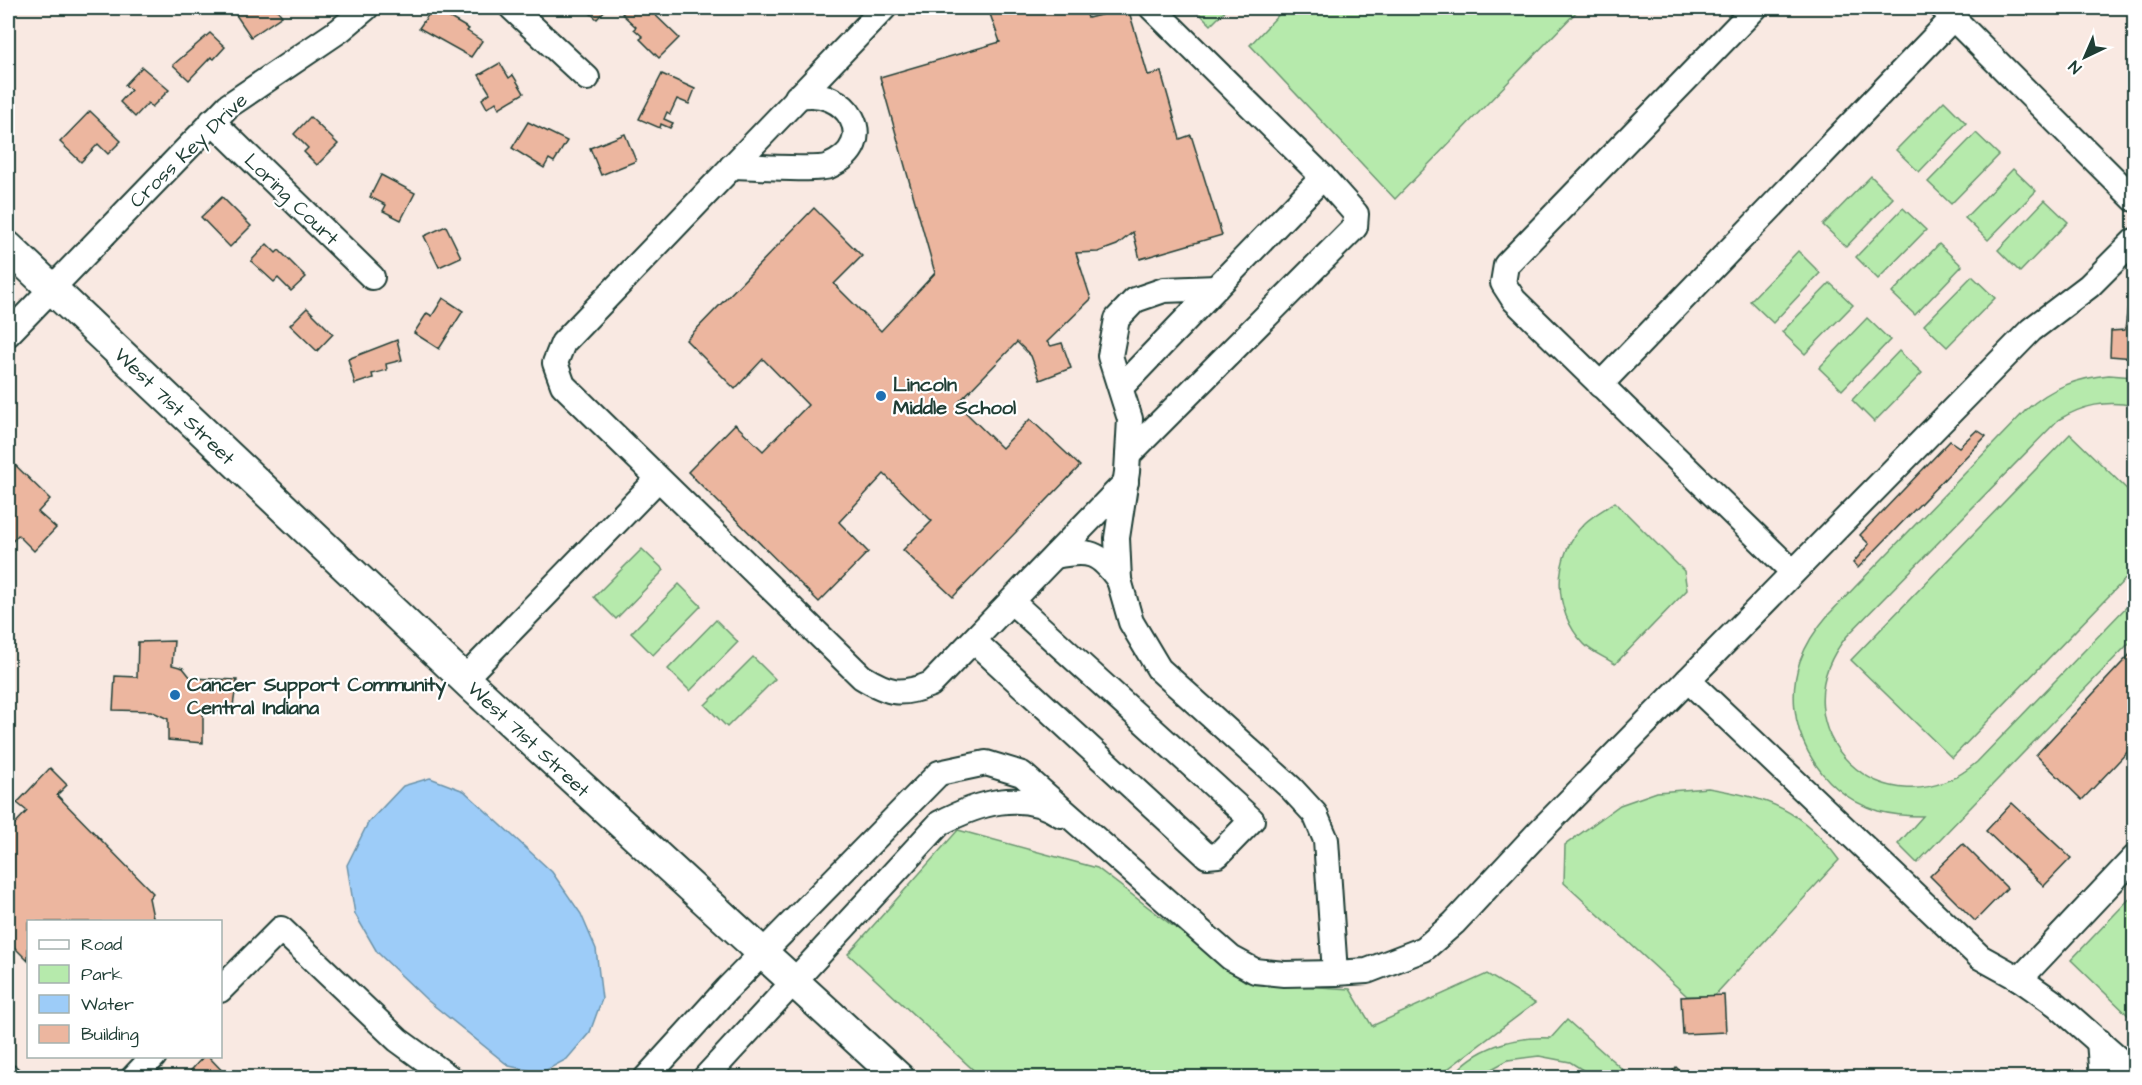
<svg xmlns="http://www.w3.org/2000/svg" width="2142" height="1085" viewBox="0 0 2142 1085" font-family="'Architects Daughter',sans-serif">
	<rect width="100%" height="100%" fill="#f9e9e2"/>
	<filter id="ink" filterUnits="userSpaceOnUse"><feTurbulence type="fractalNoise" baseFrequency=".0167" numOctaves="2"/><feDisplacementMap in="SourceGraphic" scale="12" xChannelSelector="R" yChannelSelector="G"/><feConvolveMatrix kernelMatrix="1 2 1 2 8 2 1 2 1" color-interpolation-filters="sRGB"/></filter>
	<g filter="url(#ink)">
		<g fill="#b6eaac" stroke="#6a9470" stroke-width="1.5">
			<polygon points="1194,8 1228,8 1211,25"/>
			<polygon points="1285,8 1580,8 1395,199 1250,45"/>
			<polygon points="1944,101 1966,123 1919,172 1896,150"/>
			<polygon points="1976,133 1999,155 1951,204 1928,182"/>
			<polygon points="2013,169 2036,191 1988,240 1965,218"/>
			<polygon points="1871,176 1893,198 1846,247 1823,225"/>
			<polygon points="2045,200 2068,222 2020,272 1998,250"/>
			<polygon points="1903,208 1926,230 1878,279 1856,257"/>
			<polygon points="1939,244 1962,266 1915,315 1892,293"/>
			<polygon points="1798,251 1820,273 1773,323 1750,301"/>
			<polygon points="1972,276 1995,298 1947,347 1924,325"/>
			<polygon points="1830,283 1853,305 1805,354 1782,332"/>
			<polygon points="1867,318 1890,340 1842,390 1819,368"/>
			<polygon points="1899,351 1922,373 1874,422 1852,400"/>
			<path d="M2109,375l25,2v29c-28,-6 -51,-1 -76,14l-211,216c-76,92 39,204 130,126l157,-163v39l-217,225 -19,-19 25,-28c-15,0 -30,-1 -45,-5 -61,-18 -99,-89 -78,-150 6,-17 16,-32 28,-46l198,-205c25,-22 50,-32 83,-35z"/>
			<polygon points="2070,434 2134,496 2134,570 1952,758 1851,660"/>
			<path d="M1615,502l69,69 3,19 -72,74c-10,-7 -24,-12 -31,-20 -32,-33 -32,-89 1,-121 8,-8 20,-14 30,-21z"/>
			<polygon points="642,549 664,570 616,619 594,597"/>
			<polygon points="679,584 701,606 653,655 631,633"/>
			<polygon points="716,620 738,642 690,691 668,669"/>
			<polygon points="753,657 775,679 727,727 705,705"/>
			<path d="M1708,788c60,10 94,21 131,72l-125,136h-27l-123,-113 1,-38 55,-40 37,-13z"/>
			<polygon points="958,830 1097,868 1246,982 1350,989 1372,1026 1487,974 1535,1003 1437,1077 981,1077 848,954"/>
			<polygon points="2134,894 2134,1021 2071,960"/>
			<path d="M1567,1020l64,57h-37l-24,-15 -31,-6 -31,4 -31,17h-25c23,-30 62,-41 99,-39z"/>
		</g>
		<polygon fill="#9dccf8" stroke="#6b93aa" stroke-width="1.5" points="430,778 464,791 552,872 581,914 596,949 602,999 590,1032 567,1059 541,1073 509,1066 427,1000 377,952 355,914 347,865 368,823 403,786"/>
		<g fill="#ecb69f" stroke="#1f3d34" stroke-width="1.5">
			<polygon points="241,8 276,8 282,16 251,37 234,12"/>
			<polygon points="433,8 469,29 467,31 482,41 471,57 419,28"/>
			<polygon points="584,8 607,8 597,19"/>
			<polygon points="629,8 648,8 679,38 659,58 640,39 643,37 634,29 636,27 622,14"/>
			<polygon points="1012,8 1085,8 1088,18 1128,8 1148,75 1161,72 1180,139 1191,135 1222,235 1140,259 1133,232 1117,245 1098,252 1076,253 1091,299 1047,342 1051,346 1062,343 1071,368 1040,380 1031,356 1017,342 957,404 1002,448 1030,419 1080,466 953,597 903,550 932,521 884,474 839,522 868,552 819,602 688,472 735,424 763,451 808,405 763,359 735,389 686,340 814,208 862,256 834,284 881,331 935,273 880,77 1000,42 990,14"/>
			<polygon points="210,33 225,47 214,59 211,57 189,80 173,65"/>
			<polygon points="500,63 509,78 513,75 524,93 499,108 496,102 487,108 482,99 490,93 479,75"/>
			<polygon points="142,67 169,90 152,107 148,103 135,117 120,102 131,90 125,85"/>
			<polygon points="662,74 695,89 689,104 677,99 670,114 667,112 664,119 673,123 670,128 661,124 660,128 639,119"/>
			<polygon points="90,111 121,141 108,154 98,144 81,162 60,142"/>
			<polygon points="310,117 338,144 317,165 304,152 308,148 294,134"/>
			<polygon points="528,122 567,141 554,162 549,159 544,168 512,148"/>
			<polygon points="625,134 636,161 601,175 590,148"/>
			<polygon points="381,175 415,193 401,220 383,211 386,205 370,197"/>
			<polygon points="222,197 251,226 230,247 201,217"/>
			<polygon points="446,226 461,257 439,267 424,236"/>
			<polygon points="267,244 276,253 279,250 306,277 291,291 278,278 274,282 251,261"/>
			<polygon points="443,298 463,311 439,349 414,333 427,313 432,316"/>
			<polygon points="2128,305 2134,306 2134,358 2110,356 2111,331 2125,330"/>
			<polygon points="307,308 333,334 317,351 290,325"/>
			<polygon points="397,340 402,360 386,364 387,370 372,374 373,378 355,384 348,359"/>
			<polygon points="1977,430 1986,436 1858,568 1853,563 1869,544 1860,535 1950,441 1959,447"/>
			<polygon points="8,458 50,499 38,512 56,528 34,551 18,535 8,546"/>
			<polygon points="174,641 172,665 183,668 191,678 237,680 232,712 203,710 203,743 168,740 168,719 151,711 113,710 115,676 137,677 138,642"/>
			<polygon points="2134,650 2134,745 2082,800 2036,755"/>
			<polygon points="50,768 67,785 57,795 153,893 149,898 154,922 28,922 28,961 8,941 8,831 27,811 17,803"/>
			<polygon points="2012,803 2071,858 2044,886 1986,831"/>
			<polygon points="1963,844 2007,888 1975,921 1930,876"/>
			<polygon points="1724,995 1726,1032 1683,1034 1681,997"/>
			<polygon points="204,1056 208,1056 229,1078 184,1078"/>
			<polygon points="1676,1067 1687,1078 1667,1078"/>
		</g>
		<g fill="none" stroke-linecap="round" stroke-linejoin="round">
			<g stroke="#1f3d34" stroke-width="28">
				<g id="minor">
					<polyline points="512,8 587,78"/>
					<path d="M884,8l-321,335 -8,20 8,22 299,292c28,17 39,19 69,7l195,-202"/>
					<polyline points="1152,8 1323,177 1216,288"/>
					<polyline points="1755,8 1506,265 1503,283 1514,300 1793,572"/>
					<polyline points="1943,8 2134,199"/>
					<polyline points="212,121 372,277"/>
					<path d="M732,166c16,0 86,5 97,0 54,-23 17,-82 -32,-69"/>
					<polyline points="8,334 228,106 340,30 366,8"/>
					<polyline points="1600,385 1953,18"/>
					<polyline points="1121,387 1216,288 1164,290 1135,300 1117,319 1110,356 1130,419 1127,472 1117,538 1119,580 1131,622 1159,669 1291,788 1315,814 1326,840 1335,973"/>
					<polyline points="1128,455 1355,227 1356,214 1323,177"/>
					<path d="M1055,556c34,-7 44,-4 64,24"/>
					<polyline points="974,641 1207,856 1218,855 1252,820 1012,602"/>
					<polyline points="464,679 658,479"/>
					<polyline points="1688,680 1980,957 2020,979"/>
					<polyline points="2134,858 2020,979 2057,1005 2134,1073"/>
					<polyline points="220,990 281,929 398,1040 450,1078"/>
					<polyline points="2099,1041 2102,1078"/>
					<polyline points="8,1077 9,1078"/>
					<polyline points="133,1078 154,1056"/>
					<polyline points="646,1078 727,989 939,773 986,763 1022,774 1231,958 1255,971 1284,974 1335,973 1367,971 1424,949 1454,923 1536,835 2031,330 2089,286 2134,241"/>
					<path d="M705,1078l235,-255c37,-19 82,-35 121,-8"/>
				</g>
			</g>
			<g stroke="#1f3d34" stroke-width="34">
				<polyline id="major" points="8,247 474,688 899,1078"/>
			</g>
			<use href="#minor" stroke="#fff" stroke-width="24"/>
			<use href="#major" stroke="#fff" stroke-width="30"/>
		</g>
	</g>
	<g fill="#1f6fb2" stroke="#fff" stroke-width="2">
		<circle cx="881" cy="396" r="6"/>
		<circle cx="175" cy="695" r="6"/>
	</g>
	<g text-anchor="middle" stroke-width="4.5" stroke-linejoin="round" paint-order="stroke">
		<g font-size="20" fill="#1f3d34" stroke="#fff">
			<text transform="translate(188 150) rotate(-44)" y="7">Cross Key Drive</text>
			<text transform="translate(292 199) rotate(44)" y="7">Loring Court</text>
			<text transform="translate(175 406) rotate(44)" y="7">West 71st Street</text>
			<text transform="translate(529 739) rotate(43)" y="7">West 71st Street</text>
		</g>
		<g font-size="20" font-weight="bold" fill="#1f3d34" stroke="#fff" text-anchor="start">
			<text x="893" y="391">Lincoln<tspan x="893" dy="23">Middle School</tspan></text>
			<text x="187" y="691">Cancer Support Community<tspan x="187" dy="23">Central Indiana</tspan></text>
		</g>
	</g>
	<rect width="2142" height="1085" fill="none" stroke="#fff" stroke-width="30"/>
	<rect x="15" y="15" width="2112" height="1055" fill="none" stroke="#1f3d34" stroke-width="2" filter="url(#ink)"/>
	<rect x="27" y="920" width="195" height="138" fill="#ffffff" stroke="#a5b1ae" stroke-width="1.5"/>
	<rect x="39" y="940" width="30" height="9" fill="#ffffff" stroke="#a5b1ae" stroke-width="1.5"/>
	<text x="81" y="950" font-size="18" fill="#1f3d34">Road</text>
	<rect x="39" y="965" width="30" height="18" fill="#b6eaac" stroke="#a5b1ae" stroke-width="1.5"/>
	<text x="81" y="980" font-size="18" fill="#1f3d34">Park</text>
	<rect x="39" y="995" width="30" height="18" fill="#9dccf8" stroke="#a5b1ae" stroke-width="1.5"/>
	<text x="81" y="1010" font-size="18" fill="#1f3d34">Water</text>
	<rect x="39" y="1025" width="30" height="18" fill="#ecb69f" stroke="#a5b1ae" stroke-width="1.5"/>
	<text x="81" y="1040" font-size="18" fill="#1f3d34">Building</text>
	<g transform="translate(2085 57) rotate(224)" stroke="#ffffff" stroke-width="4.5" paint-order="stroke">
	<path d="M0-4.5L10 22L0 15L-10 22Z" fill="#1f3d34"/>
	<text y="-9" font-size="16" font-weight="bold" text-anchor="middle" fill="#1f3d34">N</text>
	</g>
</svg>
